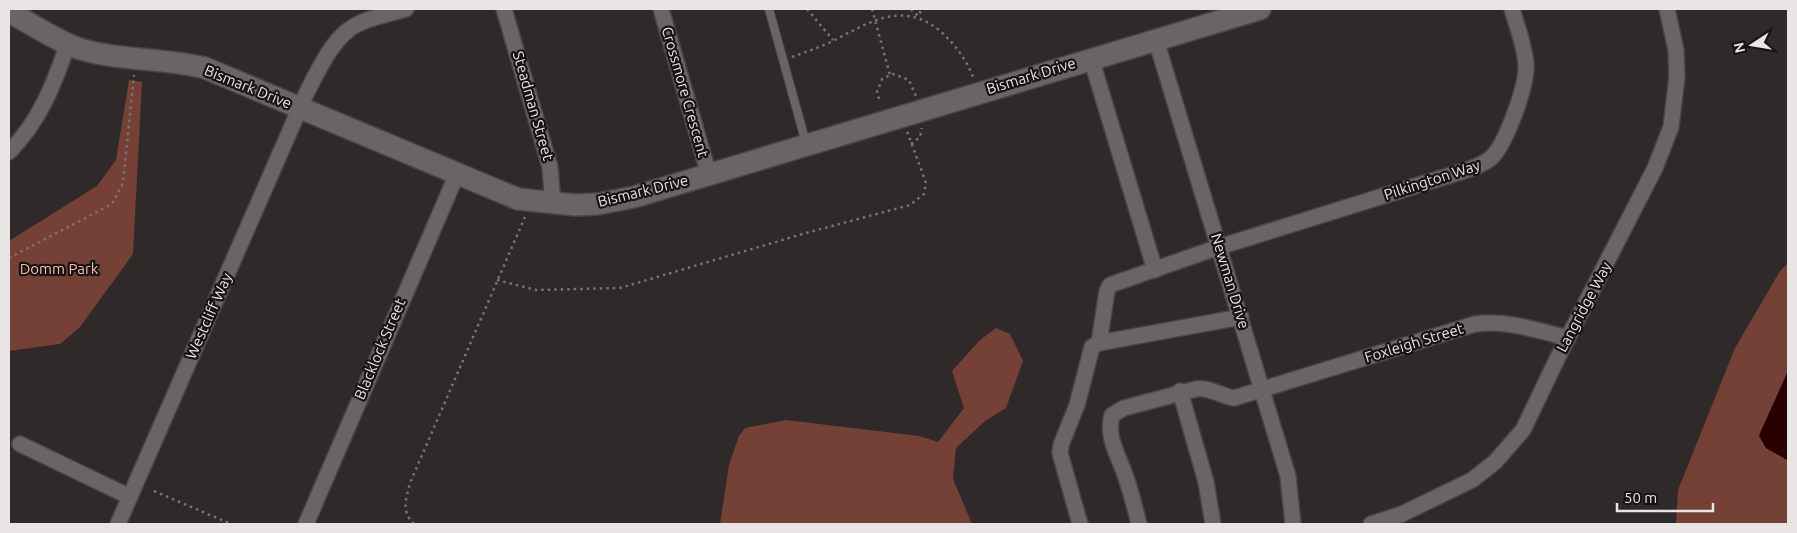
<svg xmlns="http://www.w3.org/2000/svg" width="1797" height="533" viewBox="0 0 1797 533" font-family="Ubuntu,sans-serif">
	<rect width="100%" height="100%" fill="#2f2a29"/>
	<g fill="#754036">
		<polygon points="129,80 142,82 133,254 80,327 60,344 9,351 9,241 97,186 116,160"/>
		<polygon points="1788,263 1788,371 1759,435 1766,448 1788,459 1788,524 1676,524 1678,490 1735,348 1780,271"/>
		<polygon points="996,328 1010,334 1023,361 1006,408 985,421 956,448 953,479 972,524 720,524 729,465 739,436 745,428 786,420 919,436 938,442 964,408 952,371 979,341"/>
	</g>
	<polygon fill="#280000" points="1788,371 1788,459 1787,460 1766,448 1759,436"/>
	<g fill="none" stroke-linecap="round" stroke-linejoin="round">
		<g stroke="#494544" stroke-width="10">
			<polyline id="lane" points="769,9 806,143"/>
		</g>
		<g stroke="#494544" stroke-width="18">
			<g id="street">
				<polyline points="504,9 550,167 553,205"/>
				<polyline points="661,9 709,175"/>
				<polyline points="1156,40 1288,476 1293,524"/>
				<polyline points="1091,58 1155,270"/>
				<path d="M9,152c31,-31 45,-68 59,-109"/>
				<path d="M1099,343l8,-52 3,-6 109,-38 251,-78c8,-3 15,-6 21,-11 15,-14 36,-72 35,-93 -1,-19 -9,-38 -14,-56"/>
				<polyline points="1180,391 1206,482 1213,524"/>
				<polyline points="20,444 130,497"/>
				<path d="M118,524l188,-430c13,-25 28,-60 54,-71 15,-7 31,-9 46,-14"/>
				<polyline points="306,524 457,174"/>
				<polyline points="1080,524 1060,453 1061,445 1077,405 1092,347 1099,343 1241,317"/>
				<path d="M1139,524c-4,-16 -8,-33 -14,-49 -7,-21 -19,-37 -13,-60l12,-7 72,-19c14,-2 25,7 38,9l241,-74c31,-4 62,6 93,14"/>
				<polyline points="1371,524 1402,514 1472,480 1495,462 1523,430 1558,357 1655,168 1671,127 1677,76 1676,50 1667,9"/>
			</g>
		</g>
		<g stroke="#494544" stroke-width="24">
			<path id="secondary" d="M9,12c23,12 47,29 71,37 41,12 84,9 125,19l313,131 57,6 23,-1 36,-7 626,-188"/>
		</g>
		<g stroke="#787473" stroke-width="2.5" stroke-dasharray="2.5 4" stroke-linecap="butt">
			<polyline points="807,9 833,40"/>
			<polyline points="872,9 890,75"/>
			<polyline points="911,9 918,16 922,9"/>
			<path d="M792,57c13,-5 26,-9 39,-15 37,-19 70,-42 108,-12 16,14 27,29 35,49"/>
			<polyline points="879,99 877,92 882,79 893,74 909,80 916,96"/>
			<polyline points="911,144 920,137 922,128"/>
			<polyline points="9,258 112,204 123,183 134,75"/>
			<polyline points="497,280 536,290 620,288 806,233 910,205 924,194 926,183 907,131"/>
			<polyline points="154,491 231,524"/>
			<path d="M414,524c-13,-12 -8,-26 -4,-41l115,-266"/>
		</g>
		<use href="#lane" stroke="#6a6564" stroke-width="8"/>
		<use href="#street" stroke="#6a6564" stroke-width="15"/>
		<use href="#secondary" stroke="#6a6564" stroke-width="21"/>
	</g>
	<g text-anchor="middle" stroke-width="4.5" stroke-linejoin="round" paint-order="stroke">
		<g font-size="15" fill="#e8e5e4" stroke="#151313">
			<text transform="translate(1031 76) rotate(-17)" y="5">Bismark Drive</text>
			<text transform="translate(248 87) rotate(22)" y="5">Bismark Drive</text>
			<text transform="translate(685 92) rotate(74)" y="5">Crossmore Crescent</text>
			<text transform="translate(533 106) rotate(74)" y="5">Steadman Street</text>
			<text transform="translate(1432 180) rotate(-18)" y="5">Pilkington Way</text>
			<text transform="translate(643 191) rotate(-14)" y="5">Bismark Drive</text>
			<text transform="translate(1230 281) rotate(73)" y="5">Newman Drive</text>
			<text transform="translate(1584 307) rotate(-62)" y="5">Langridge Way</text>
			<text transform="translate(209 316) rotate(-66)" y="5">Westcliff Way</text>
			<text transform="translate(1414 343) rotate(-17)" y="5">Foxleigh Street</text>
			<text transform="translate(380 349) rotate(-67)" y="5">Blacklock Street</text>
		</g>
		<g font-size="15" fill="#f9bdb1" stroke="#151313">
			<text x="59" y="274">Domm Park</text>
		</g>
	</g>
	<rect width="1797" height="533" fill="none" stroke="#e8e5e4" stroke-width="20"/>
	<g transform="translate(1752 45) rotate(258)" stroke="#151313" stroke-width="4" paint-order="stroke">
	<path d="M0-4L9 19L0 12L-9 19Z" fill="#e8e5e4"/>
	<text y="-8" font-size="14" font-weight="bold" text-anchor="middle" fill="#e8e5e4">N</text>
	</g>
	<path d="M1617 503v8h96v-8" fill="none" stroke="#e8e5e4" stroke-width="2.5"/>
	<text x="1624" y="503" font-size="15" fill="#e8e5e4" stroke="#151313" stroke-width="4" paint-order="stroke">50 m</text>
</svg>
